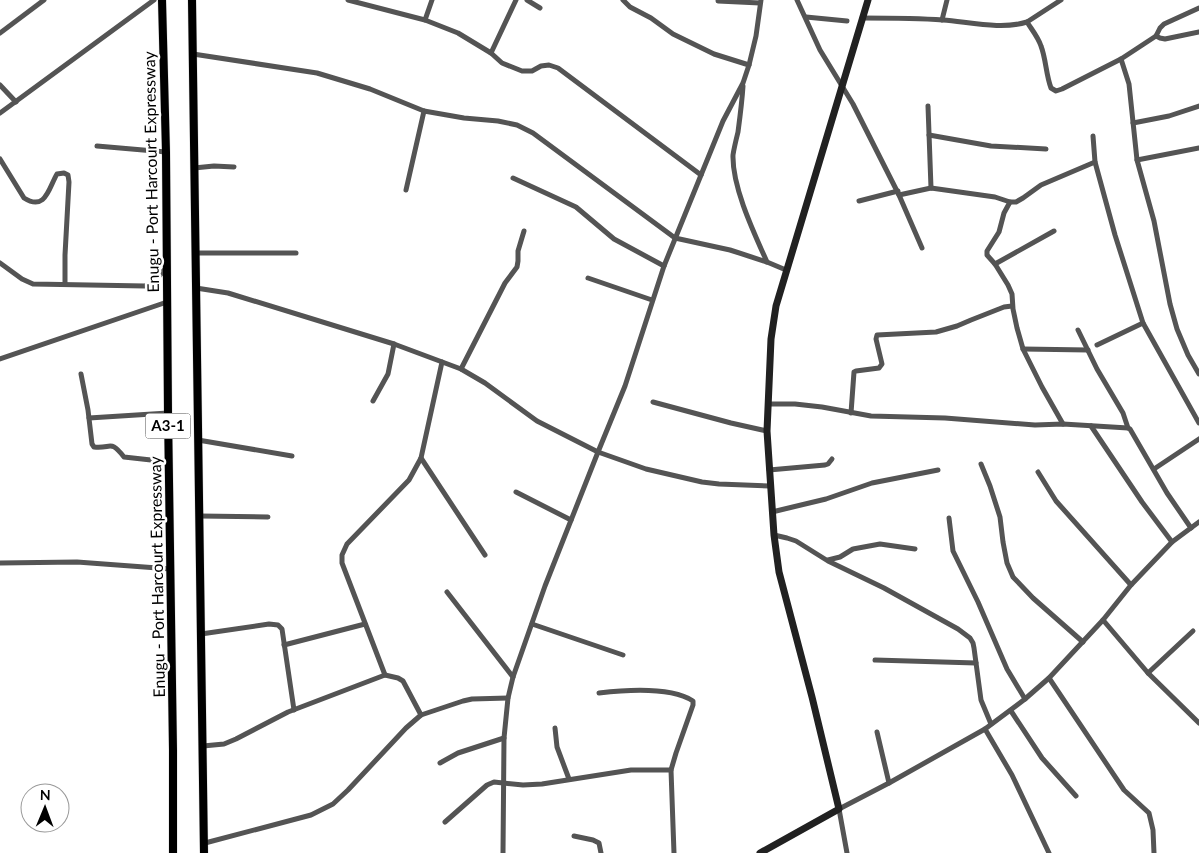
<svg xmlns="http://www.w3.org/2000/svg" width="1199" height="853" viewBox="0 0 1199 853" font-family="Lato,sans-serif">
	<rect width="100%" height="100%" fill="#fff"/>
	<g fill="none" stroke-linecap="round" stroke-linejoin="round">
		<g stroke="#dbdbdb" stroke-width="9">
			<g id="trunk">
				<polyline points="162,0 166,152 168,413 173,750 173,853"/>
				<polyline points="192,0 204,853"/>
			</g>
		</g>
		<g stroke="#545454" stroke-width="5">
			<polyline points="348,0 425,20 458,33 491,53 502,63 522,71 532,71 541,66 549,65 558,68 701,175"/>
			<polyline points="527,0 540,8"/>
			<polyline points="623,0 630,7 651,18 673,34 714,54 749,65"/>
			<polyline points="797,0 820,50 853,104 899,195 922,248"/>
			<polyline points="718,1 760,3"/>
			<polyline points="806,17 847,21"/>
			<path d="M862,18c27,0 54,0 81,2 26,2 59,10 84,2l34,-22"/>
			<polyline points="425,20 432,0"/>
			<polyline points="942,20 947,0"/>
			<path d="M1027,22c5,8 11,15 14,24 5,13 5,29 10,42l5,3 6,-2 59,-30 35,-23 4,-8 4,-4 35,-16"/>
			<polyline points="0,33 44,0"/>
			<polyline points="1156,36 1160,38 1165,39 1199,32"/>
			<polyline points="491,53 516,0"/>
			<polyline points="193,54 317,73 370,89 424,111 464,118 498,121 517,125 533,133 675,238 730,250 767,262 786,270"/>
			<polyline points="1121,59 1129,84 1137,160 1154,221 1170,304 1177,329 1188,355 1199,374"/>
			<polyline points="0,85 16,102"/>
			<path d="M743,86c-1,16 -3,31 -5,46 -2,8 -4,16 -5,23 -1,32 21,78 34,107"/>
			<polyline points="928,106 931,188"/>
			<polyline points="0,113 154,0"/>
			<polyline points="1133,123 1169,116 1199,106"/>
			<polyline points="929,135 991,146 1046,149"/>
			<polyline points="97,146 166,152"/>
			<path d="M0,159l24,39c22,14 25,-11 33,-24l7,-1 4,2 1,7 -4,73v29"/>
			<polyline points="1137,160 1199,148"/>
			<polyline points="1095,162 1115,235 1143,323 1199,423"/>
			<polyline points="194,168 214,166 234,167"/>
			<polyline points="513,178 576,207 614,239 664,266"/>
			<polyline points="406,190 424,111"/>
			<polyline points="899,195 931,188 995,197 1010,202 1016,202 1023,198 1041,185 1095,162 1093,136"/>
			<polyline points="859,201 898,191"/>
			<polyline points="1010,202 1004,213 999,232 987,251 987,255 995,264 1008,285 1012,294 1013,309 1017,328 1023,349 1042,387 1063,424"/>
			<polyline points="196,253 296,253"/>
			<polyline points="0,263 22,279 33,284 145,286 152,284 167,267"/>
			<polyline points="995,264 1054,231"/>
			<polyline points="588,278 652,300"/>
			<polyline points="196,288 228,293 394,344 461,369 485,383 537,421 598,452 646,469 702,482 719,484 770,486"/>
			<polyline points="1078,330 1097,369 1123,413 1128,428"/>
			<polyline points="1097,345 1143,323"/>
			<polyline points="1023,349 1088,350"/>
			<polyline points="0,359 167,302"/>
			<polyline points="461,369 505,283 517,267 518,261 518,251 524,231"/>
			<path d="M81,374l7,36 4,34 2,3c18,2 16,-8 30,10l45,5"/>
			<polyline points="373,401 388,374 394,344"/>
			<polyline points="653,402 731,423 767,431"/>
			<polyline points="768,404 795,404 822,407 871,416 945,418 1035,425 1063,424 1128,428 1130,429 1167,493 1191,528"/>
			<polyline points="851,413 854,372 856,371 879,368 882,364 876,339 877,335 936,332 957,326 971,320 1004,307 1012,306"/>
			<polyline points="89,418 168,413"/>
			<polyline points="1091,426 1142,502 1172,542"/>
			<polyline points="198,440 292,456"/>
			<polyline points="421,458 485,555"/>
			<polyline points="981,464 990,486 1000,517 1003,542 1007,563 1013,577 1033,598 1083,642"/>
			<polyline points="1154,469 1199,439"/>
			<polyline points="769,470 825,465 828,464 832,459"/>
			<polyline points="1038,472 1056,501 1131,585"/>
			<polyline points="516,492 571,520"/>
			<polyline points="772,512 826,499 872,483 938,470"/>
			<polyline points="200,516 268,517"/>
			<polyline points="949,518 953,551 978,602 1007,669 1025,699"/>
			<polyline points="774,535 787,538 796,541 828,561 884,588 958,629 970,638 973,643 974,648 981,700 991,724"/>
			<polyline points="828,560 840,557 853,549 880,544 915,549"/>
			<polyline points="0,563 77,562 171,569"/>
			<polyline points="447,592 513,677"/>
			<polyline points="1103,620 1148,673 1199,723"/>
			<polyline points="532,624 623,655"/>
			<polyline points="201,634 269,624 278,625 282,629 294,710"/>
			<polyline points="284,645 365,624"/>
			<polyline points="875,660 976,663"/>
			<polyline points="1148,673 1193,631"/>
			<polyline points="385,675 342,563 342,555 347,544 409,480 421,458 442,362"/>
			<polyline points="1049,678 1124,790 1149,813 1153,830 1154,853"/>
			<path d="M599,693c26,-3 72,-6 94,8v4l-17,48 -5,17"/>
			<polyline points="1011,711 1042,758 1076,796"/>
			<polyline points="555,728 557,747 569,779"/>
			<polyline points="985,729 1012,775 1049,853"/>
			<polyline points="877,732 889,783"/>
			<polyline points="203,746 224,744 236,739 288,712 385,675 398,678 403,681 421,715"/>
			<polyline points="440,763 458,753 504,738"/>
			<polyline points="445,822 487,785 494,782 523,785 542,784 631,770 671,770 674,853"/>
			<polyline points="574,836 593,840 599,843 601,853"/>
			<polyline points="205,843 311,815 333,804 348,790 406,728 421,715 463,701 472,699 508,698"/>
			<polyline points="503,853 504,738 508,698 513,677 545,586 598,452 625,386 664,266 723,121 743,83 749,65 756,36 761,0"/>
			<polyline points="847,853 839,809 889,783 985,729 1025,699 1049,678 1103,620 1131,585 1172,542 1199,522"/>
		</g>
		<polyline stroke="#212121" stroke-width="7" points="760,853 839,809 812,697 779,572 774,535 767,431 771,339 776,306 868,0"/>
		<use href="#trunk" stroke="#000" stroke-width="8"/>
	</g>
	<g text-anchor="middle" stroke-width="5" stroke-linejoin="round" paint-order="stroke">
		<rect fill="#fff" stroke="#4c4c4c" stroke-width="1" x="145.5" y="413.5" width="45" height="25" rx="4"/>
		<g font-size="15" font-weight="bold" fill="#000">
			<text x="168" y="431">A3-1</text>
		</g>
		<g font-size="16" fill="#000" stroke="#fff">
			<text transform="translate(151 172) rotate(-91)" y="6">Enugu - Port Harcourt Expressway</text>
			<text transform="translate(157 577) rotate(-91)" y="6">Enugu - Port Harcourt Expressway</text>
		</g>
	</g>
	<g transform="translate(45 808) rotate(1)"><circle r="24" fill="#ffffff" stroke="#999999"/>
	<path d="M0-4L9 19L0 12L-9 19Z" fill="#000000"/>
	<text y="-8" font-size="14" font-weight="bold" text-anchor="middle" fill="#000000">N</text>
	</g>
</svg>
